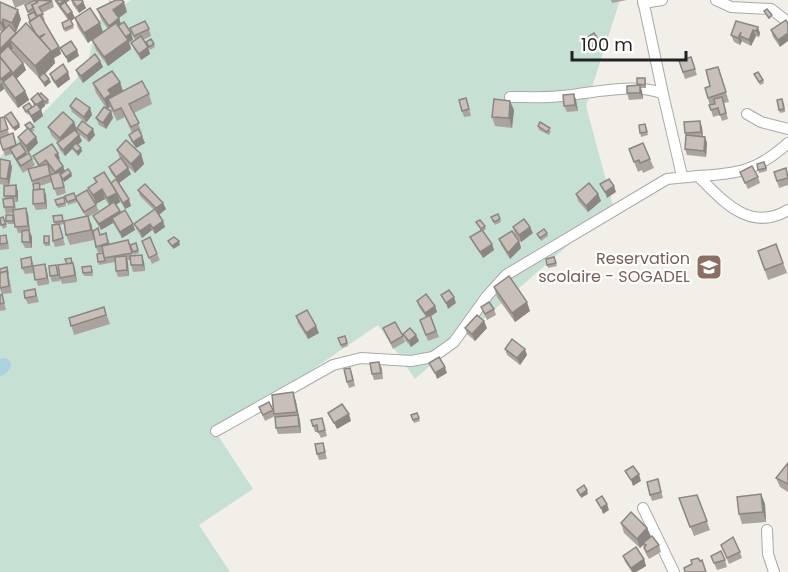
<svg xmlns="http://www.w3.org/2000/svg" width="788" height="572" viewBox="0 0 788 572" font-family="Poppins,sans-serif">
	<rect width="100%" height="100%" fill="#f2efe9"/>
	<polygon fill="#c6e0d4" points="131,0 620,0 586,106 613,206 415,379 378,325 217,434 253,489 199,525 230,572 0,572 0,157 87,68 96,23"/>
	<g fill="none" stroke-linecap="round" stroke-linejoin="round">
		<polyline stroke="#aad3df" stroke-width="14" points="0,369 4,365"/>
		<g stroke="#a9a9a9" stroke-width="12">
			<g id="minor">
				<polyline points="643,0 663,94"/>
				<polyline points="716,0 731,7 771,9 788,22"/>
				<polyline points="643,3 662,0"/>
				<path d="M510,97c17,0 35,1 52,-1 28,-3 76,-14 101,-2l19,82"/>
				<polyline points="747,114 761,122 788,129"/>
				<path d="M698,176c39,-2 59,-5 90,-33"/>
				<path d="M216,431l117,-66 28,-7 50,3 22,-4 21,-15 33,-46 19,-21 161,-96 31,-3c25,25 52,57 90,34"/>
				<polyline points="643,508 674,572"/>
				<polyline points="767,530 768,554 774,572"/>
			</g>
		</g>
		<use href="#minor" stroke="#fff" stroke-width="10"/>
	</g>
	<g fill="#aba49e">
		<polygon points="12,0 34,0 15,8"/>
		<polygon points="36,0 52,0 54,7 42,13 45,20 43,21 59,47 61,54 54,58 55,63 45,74 49,79 51,82 45,87 39,78 14,52 13,49 12,50 23,63 26,70 16,79 25,91 29,100 18,108 6,92 2,85 4,89 0,92 0,34 2,32 0,31 0,2 21,19 16,32 32,30 29,22 30,21 29,14 25,5 37,3"/>
		<polygon points="54,0 70,0 66,3 72,12 75,18 71,21 74,28 65,32 62,23 68,20"/>
		<polygon points="71,0 82,0 86,8 79,13 73,5"/>
		<polygon points="109,0 127,12 119,18 121,24 131,33 133,40 129,42 131,49 108,66 96,50 92,40 108,29 101,19 97,9 110,3"/>
		<polygon points="611,0 627,0 612,3"/>
		<polygon points="75,18 100,23 88,43 78,28"/>
		<polygon points="786,20 780,47 773,37 771,30"/>
		<polygon points="736,21 760,33 759,37 756,36 751,46 743,42 742,41 740,45 734,42 731,35"/>
		<polygon points="130,28 149,29 151,36 143,40 148,47 150,54 141,60 134,49 131,43 135,40"/>
		<polygon points="586,38 600,42 602,48 594,53 588,44"/>
		<polygon points="151,39 155,47 150,50 146,42"/>
		<polygon points="691,57 697,75 685,79 679,61"/>
		<polygon points="100,61 103,67 83,83 78,76 76,70"/>
		<polygon points="50,74 70,79 58,88 52,80"/>
		<polygon points="754,74 763,80 764,83 760,85"/>
		<polygon points="721,76 729,102 724,103 728,119 722,121 720,115 713,117 705,88 710,86"/>
		<polygon points="645,78 646,82 646,88 641,88 642,91 643,99 629,100 627,93"/>
		<polygon points="120,82 123,91 149,94 152,104 134,113 142,133 140,134 145,143 136,148 131,141 129,135 132,133 125,117 117,121 110,107 107,109 96,93 93,83"/>
		<polygon points="574,94 576,100 578,111 567,112 564,106"/>
		<polygon points="39,95 48,100 49,103 46,105 45,104 45,106 41,109 43,116 34,123 29,114 28,115 23,107 32,107 34,106 31,99"/>
		<polygon points="784,102 785,112 780,113 779,110"/>
		<polygon points="468,104 471,116 464,117 462,111"/>
		<polygon points="70,106 90,108 92,115 86,123 72,112"/>
		<polygon points="514,110 512,128 495,126 492,117"/>
		<polygon points="111,111 113,118 106,129 99,125 96,118"/>
		<polygon points="4,117 9,134 16,145 20,143 18,137 27,129 25,125 35,130 32,132 36,137 38,143 28,153 21,145 27,155 32,159 35,165 29,169 38,166 33,156 60,159 58,160 63,166 65,171 72,176 64,182 62,178 66,193 57,196 52,182 40,186 40,189 44,189 46,195 47,209 36,210 33,204 33,185 29,169 23,173 12,154 5,156 0,141 0,118"/>
		<polygon points="538,126 551,131 549,135 539,130"/>
		<polygon points="48,127 78,132 77,132 79,135 82,141 78,145 82,151 78,156 72,149 65,156 60,150 57,143 58,142 52,136"/>
		<polygon points="646,127 648,135 641,137 640,133"/>
		<polygon points="702,127 703,137 705,137 707,143 706,157 687,155 685,149 686,137 685,133"/>
		<polygon points="77,128 95,135 89,142 79,134"/>
		<polygon points="643,143 654,168 643,173 642,170 638,172 629,149"/>
		<polygon points="117,150 141,154 144,164 135,173 127,166 131,174 119,183 131,206 125,209 120,201 120,202 116,205 121,212 135,230 122,238 113,223 101,230 96,222 93,216 109,205 105,199 96,204 92,197 88,188 96,183 94,178 111,183 116,179 111,173 109,167 120,159"/>
		<polygon points="0,159 10,161 12,167 9,185 16,185 18,192 18,202 15,202 16,209 28,214 30,232 32,237 32,248 25,248 22,242 22,233 18,233 15,224 8,224 6,221 14,218 14,213 6,214 4,207 5,198 4,196 8,186 0,184"/>
		<polygon points="757,164 766,165 767,171 759,173"/>
		<polygon points="740,172 758,177 760,183 748,189"/>
		<polygon points="774,172 788,173 788,185 779,188"/>
		<polygon points="138,190 163,203 166,209 159,214 165,227 155,234 152,230 142,238 137,230 134,224 154,210 140,196"/>
		<polygon points="576,194 598,194 601,201 588,212 578,201"/>
		<polygon points="65,196 76,197 96,205 99,211 88,217 92,226 94,240 70,245 66,235 64,224 59,225 65,245 55,247 53,241 55,225 53,216 64,221 86,217 77,202 68,205"/>
		<polygon points="64,197 66,206 58,208 55,200"/>
		<polygon points="498,214 501,222 495,225 491,217"/>
		<polygon points="3,217 7,227 3,229 0,222"/>
		<polygon points="476,222 485,226 486,229 483,231 492,244 494,250 483,258 473,243 470,237 481,230"/>
		<polygon points="513,227 533,233 521,242 515,234"/>
		<polygon points="547,233 548,236 541,241 537,234"/>
		<polygon points="100,235 108,239 110,244 128,240 133,256 144,262 145,271 133,272 131,265 131,260 127,260 129,276 118,277 116,271 115,262 99,265 98,262 103,253 103,252 98,253 96,247"/>
		<polygon points="0,236 8,241 9,249 0,250"/>
		<polygon points="499,239 519,241 521,248 510,259 501,245"/>
		<polygon points="50,240 50,246 45,246 44,243"/>
		<polygon points="142,241 157,254 160,260 152,264"/>
		<polygon points="136,243 139,253 134,255 130,245"/>
		<polygon points="776,244 787,273 768,280 758,251"/>
		<polygon points="31,257 34,266 45,264 47,271 49,284 38,286 34,273 25,274 22,268"/>
		<polygon points="554,257 557,266 548,268 546,259"/>
		<polygon points="73,263 75,269 77,282 62,284 60,278 67,264"/>
		<polygon points="56,265 58,271 60,281 52,282 50,276"/>
		<polygon points="0,269 8,271 12,293 2,294 6,310 0,311 0,295 2,294 0,289"/>
		<polygon points="92,269 93,276 84,276 83,273"/>
		<polygon points="494,287 530,311 515,322 497,297"/>
		<polygon points="35,289 39,302 28,304 25,298"/>
		<polygon points="417,301 435,306 437,312 431,316 439,337 428,341 420,320 426,317 419,307"/>
		<polygon points="104,307 110,324 74,335 69,318"/>
		<polygon points="481,307 494,309 496,315 487,320"/>
		<polygon points="296,316 319,333 308,339 298,323"/>
		<polygon points="383,328 403,336 405,342 393,349"/>
		<polygon points="465,328 487,328 475,341 467,334"/>
		<polygon points="403,334 416,335 419,341 411,347 405,340"/>
		<polygon points="345,336 348,346 342,348 338,338"/>
		<polygon points="505,349 527,355 520,365 507,355"/>
		<polygon points="379,362 382,368 383,379 374,380 372,374"/>
		<polygon points="352,374 355,386 349,388 347,382"/>
		<polygon points="293,392 296,402 300,421 301,433 278,434 276,428 274,414"/>
		<polygon points="259,407 273,410 275,416 265,421"/>
		<polygon points="417,413 420,421 414,423 411,415"/>
		<polygon points="322,418 327,436 321,438 318,432 315,432 311,420"/>
		<polygon points="323,443 327,459 319,460 317,454"/>
		<polygon points="788,463 788,492 780,487 776,478"/>
		<polygon points="658,479 663,498 652,501 650,495"/>
		<polygon points="761,494 765,504 766,522 742,524 739,514"/>
		<polygon points="697,495 710,530 694,536 679,498"/>
		<polygon points="621,523 647,528 651,537 659,545 661,552 649,559 646,554 643,545 640,548 624,533"/>
		<polygon points="721,545 740,552 742,558 729,564"/>
		<polygon points="623,556 644,559 646,566 636,572 632,572 625,562"/>
		<polygon points="711,556 725,560 727,567 717,570"/>
	</g>
	<g fill="#8b8681">
		<polygon points="64,0 70,0 60,6 61,11 59,4"/>
		<polygon points="83,2 86,8 79,13 77,7"/>
		<polygon points="124,2 127,12 117,19 113,10"/>
		<polygon points="18,10 21,19 16,32 12,23"/>
		<polygon points="72,12 75,18 69,22 67,15"/>
		<polygon points="119,18 122,28 112,35 109,26"/>
		<polygon points="3,19 6,29 5,33 1,24"/>
		<polygon points="100,23 103,32 88,43 84,33"/>
		<polygon points="758,27 760,33 759,37 756,31"/>
		<polygon points="753,30 756,36 751,46 749,40"/>
		<polygon points="741,32 740,36 742,41 740,45 738,38"/>
		<polygon points="131,33 133,40 129,42 131,49 108,66 104,57 125,37"/>
		<polygon points="788,33 788,41 780,47 778,40"/>
		<polygon points="10,40 13,49 1,60 0,56 0,49"/>
		<polygon points="600,42 602,48 594,53 592,47"/>
		<polygon points="59,47 61,54 54,58 55,63 40,79 35,66 51,51"/>
		<polygon points="148,47 150,54 141,60 139,54"/>
		<polygon points="77,50 79,56 68,63 66,57"/>
		<polygon points="100,61 103,67 83,83 81,76"/>
		<polygon points="23,63 26,70 15,80 13,73"/>
		<polygon points="11,71 14,81 3,82 1,79"/>
		<polygon points="68,72 70,79 58,88 55,82"/>
		<polygon points="49,79 51,82 45,87 44,83"/>
		<polygon points="120,82 123,92 108,99 110,107 107,109 104,99 108,90"/>
		<polygon points="2,83 4,89 0,92 0,84"/>
		<polygon points="640,85 642,91 643,99 640,93"/>
		<polygon points="25,91 29,100 18,108 15,98"/>
		<polygon points="574,94 576,100 578,111 575,105"/>
		<polygon points="43,100 45,106 38,112 36,105"/>
		<polygon points="510,101 514,110 512,128 509,118"/>
		<polygon points="90,108 92,115 86,123 84,117"/>
		<polygon points="41,110 43,116 34,123 31,116"/>
		<polygon points="111,111 113,118 106,129 103,123"/>
		<polygon points="700,121 702,127 703,138 701,132"/>
		<polygon points="74,122 78,132 63,147 60,138"/>
		<polygon points="19,124 20,127 15,131 13,128"/>
		<polygon points="93,129 95,135 89,142 87,136"/>
		<polygon points="79,135 82,141 73,149 72,147 72,149 65,156 63,150"/>
		<polygon points="142,136 145,143 136,148 133,142"/>
		<polygon points="36,137 38,143 28,153 26,146"/>
		<polygon points="705,137 707,143 706,157 704,151"/>
		<polygon points="81,148 82,151 78,156 77,152"/>
		<polygon points="26,152 28,159 17,160 18,165 16,159"/>
		<polygon points="58,153 60,159 57,161 55,155"/>
		<polygon points="141,154 144,164 135,173 131,164"/>
		<polygon points="10,161 12,167 9,186 7,179"/>
		<polygon points="63,166 65,172 61,176 66,193 61,176 57,178 55,172"/>
		<polygon points="128,168 131,174 119,183 116,177"/>
		<polygon points="71,173 72,176 64,182 63,179"/>
		<polygon points="16,185 18,192 18,202 16,196"/>
		<polygon points="614,186 616,192 607,198 605,192"/>
		<polygon points="44,189 46,195 47,209 45,203"/>
		<polygon points="102,189 105,199 96,204 93,195"/>
		<polygon points="117,193 120,202 111,208 107,198"/>
		<polygon points="598,194 601,201 588,212 586,206"/>
		<polygon points="129,199 131,206 125,209 123,203"/>
		<polygon points="163,203 166,209 159,215 156,208"/>
		<polygon points="26,208 28,214 30,232 28,226"/>
		<polygon points="120,211 122,217 112,218 113,223 101,230 99,224"/>
		<polygon points="88,216 92,226 94,240 91,230"/>
		<polygon points="163,221 165,227 155,234 153,228"/>
		<polygon points="133,224 135,230 122,238 120,232"/>
		<polygon points="150,224 152,230 142,238 140,231"/>
		<polygon points="530,227 533,233 521,242 519,235"/>
		<polygon points="29,230 32,237 32,248 30,242"/>
		<polygon points="179,241 180,245 173,249 172,246"/>
		<polygon points="519,241 521,248 510,259 508,253"/>
		<polygon points="492,244 494,250 483,258 480,252"/>
		<polygon points="142,255 144,262 145,271 143,265"/>
		<polygon points="126,256 128,262 129,276 127,270"/>
		<polygon points="73,263 75,269 77,282 75,275"/>
		<polygon points="45,264 47,271 49,284 47,278"/>
		<polygon points="454,297 456,303 448,309 446,303"/>
		<polygon points="527,302 530,311 515,322 512,313"/>
		<polygon points="435,306 437,312 427,319 425,313"/>
		<polygon points="484,321 487,328 475,341 472,334"/>
		<polygon points="316,326 319,333 308,339 306,333"/>
		<polygon points="416,335 419,341 411,347 409,341"/>
		<polygon points="525,349 527,355 520,365 517,358"/>
		<polygon points="445,367 447,373 437,379 435,373"/>
		<polygon points="293,392 296,402 300,421 297,412"/>
		<polygon points="349,414 351,421 337,429 334,423"/>
		<polygon points="298,415 300,421 301,433 299,426"/>
		<polygon points="639,474 641,481 633,486 631,480"/>
		<polygon points="587,490 588,494 581,498 580,495"/>
		<polygon points="761,494 765,504 766,522 763,512"/>
		<polygon points="607,504 609,510 603,514 601,508"/>
		<polygon points="647,528 651,537 643,543 643,545 640,548 637,539"/>
		<polygon points="644,559 646,566 636,572 632,572 631,568"/>
	</g>
	<g fill="#c7bfb8" stroke="#8b8681" stroke-width="1.5">
		<polygon points="35,0 37,3 32,5 33,8 28,12 25,5"/>
		<polygon points="37,0 52,1 39,7 43,14 37,16 32,5 38,2"/>
		<polygon points="56,0 65,0 59,4"/>
		<polygon points="72,0 82,0 83,2 77,7"/>
		<polygon points="116,0 122,0 124,2 113,10 119,18 109,26 97,9"/>
		<polygon points="0,2 18,10 12,23 3,19 1,24 0,23"/>
		<polygon points="65,2 72,12 67,15 60,6"/>
		<polygon points="90,8 100,23 84,33 75,18"/>
		<polygon points="767,9 772,15 769,18 764,11"/>
		<polygon points="34,12 37,17 30,21 28,15"/>
		<polygon points="40,15 59,47 51,52 40,38 45,34 39,37 36,34 29,22"/>
		<polygon points="70,19 73,25 64,29 62,23"/>
		<polygon points="786,20 788,24 788,33 778,40 771,30"/>
		<polygon points="145,21 149,29 134,36 130,28"/>
		<polygon points="736,21 758,27 756,31 753,30 749,40 740,36 741,32 738,38 731,35"/>
		<polygon points="124,22 131,33 125,37 118,26"/>
		<polygon points="26,23 51,51 35,66 10,40"/>
		<polygon points="116,23 128,40 104,57 92,40"/>
		<polygon points="9,25 16,33 0,49 0,34"/>
		<polygon points="594,33 600,42 592,47 586,38"/>
		<polygon points="141,36 148,47 139,54 131,43"/>
		<polygon points="151,39 154,44 149,47 146,42"/>
		<polygon points="71,41 77,50 66,57 60,48"/>
		<polygon points="8,46 23,63 13,73 0,57 0,54"/>
		<polygon points="95,54 100,61 81,76 76,70"/>
		<polygon points="0,57 11,71 1,79 0,77"/>
		<polygon points="691,57 695,69 683,72 679,61"/>
		<polygon points="63,64 68,72 55,82 50,74"/>
		<polygon points="718,67 726,92 708,98 705,88 710,86 706,70"/>
		<polygon points="112,71 120,82 108,90 111,94 104,99 93,83"/>
		<polygon points="758,72 763,80 759,82 754,74"/>
		<polygon points="44,73 49,79 44,83 39,77"/>
		<polygon points="13,74 25,91 15,98 3,82"/>
		<polygon points="637,78 645,78 645,85 637,84"/>
		<polygon points="142,81 149,94 129,104 139,123 131,127 121,108 114,111 108,99"/>
		<polygon points="640,85 640,93 627,93 627,86"/>
		<polygon points="38,93 43,100 36,105 31,99"/>
		<polygon points="41,93 48,100 45,102 39,95"/>
		<polygon points="574,94 575,105 564,106 563,95"/>
		<polygon points="722,97 726,113 720,115 718,108 711,110 709,105 715,104 714,99"/>
		<polygon points="76,98 90,108 84,117 70,106"/>
		<polygon points="466,98 469,109 462,111 459,100"/>
		<polygon points="494,99 510,101 509,118 492,117"/>
		<polygon points="782,99 784,109 779,110 777,100"/>
		<polygon points="29,103 32,107 26,112 23,107"/>
		<polygon points="37,104 41,110 31,116 28,110"/>
		<polygon points="104,107 111,111 103,123 96,118"/>
		<polygon points="11,112 19,124 13,128 5,116"/>
		<polygon points="63,112 74,122 60,138 48,127"/>
		<polygon points="4,117 8,129 0,132 0,118"/>
		<polygon points="82,121 93,129 87,136 77,128"/>
		<polygon points="700,121 701,132 685,133 684,122"/>
		<polygon points="30,122 34,127 29,130 25,125"/>
		<polygon points="540,122 550,128 547,132 538,126"/>
		<polygon points="645,124 647,132 640,133 639,125"/>
		<polygon points="28,128 36,137 26,146 18,137"/>
		<polygon points="138,129 142,136 133,142 129,135"/>
		<polygon points="75,130 79,135 63,150 57,143"/>
		<polygon points="13,133 16,145 3,150 0,141 0,138"/>
		<polygon points="686,135 705,137 704,151 685,149"/>
		<polygon points="126,140 141,154 131,164 117,150"/>
		<polygon points="20,143 26,152 16,159 10,149"/>
		<polygon points="76,143 81,148 77,152 72,147"/>
		<polygon points="643,143 650,159 640,163 639,160 634,162 629,149"/>
		<polygon points="52,144 58,153 55,155 63,166 55,172 46,160 39,165 33,156"/>
		<polygon points="29,153 32,159 21,166 17,160"/>
		<polygon points="121,158 128,168 116,177 109,167"/>
		<polygon points="0,159 10,161 7,179 0,178"/>
		<polygon points="764,162 766,168 758,170 757,164"/>
		<polygon points="48,164 50,175 60,172 64,187 54,189 50,175 32,181 28,169"/>
		<polygon points="752,166 758,177 745,183 740,172"/>
		<polygon points="786,168 788,178 777,181 774,172"/>
		<polygon points="68,169 71,173 63,179 60,175"/>
		<polygon points="104,172 117,193 107,198 102,189 93,195 88,188 97,182 94,178"/>
		<polygon points="116,179 129,199 123,203 111,183"/>
		<polygon points="609,179 614,186 605,192 600,184"/>
		<polygon points="39,183 40,189 34,190 33,184"/>
		<polygon points="589,183 598,194 586,206 576,194"/>
		<polygon points="145,184 163,203 156,208 138,190"/>
		<polygon points="16,185 16,196 4,196 4,186"/>
		<polygon points="44,189 45,203 33,204 33,190"/>
		<polygon points="87,190 96,205 84,212 75,197"/>
		<polygon points="74,193 76,199 67,202 65,196"/>
		<polygon points="64,197 65,203 57,205 55,200"/>
		<polygon points="13,198 14,207 4,207 3,199"/>
		<polygon points="114,202 120,211 99,224 93,216"/>
		<polygon points="26,208 28,226 15,227 13,210"/>
		<polygon points="155,209 163,221 153,228 150,224 140,231 134,224"/>
		<polygon points="125,210 133,224 120,232 112,218"/>
		<polygon points="498,214 500,219 494,222 491,217"/>
		<rect x="6" y="215" width="7" height="6"/>
		<polygon points="62,215 63,221 54,222 53,216"/>
		<polygon points="88,216 91,230 66,235 64,221"/>
		<polygon points="3,217 6,224 1,225 0,218"/>
		<polygon points="524,219 530,227 519,235 513,227"/>
		<polygon points="480,220 485,226 481,229 476,222"/>
		<polygon points="59,224 63,238 53,241 52,225"/>
		<polygon points="98,228 100,235 106,233 108,243 96,247 93,231"/>
		<polygon points="544,229 547,233 540,238 537,234"/>
		<polygon points="29,230 30,242 22,242 22,231"/>
		<polygon points="482,230 492,244 480,252 470,237"/>
		<polygon points="512,231 519,241 508,253 499,239"/>
		<polygon points="6,235 7,243 0,244 0,236"/>
		<rect x="44" y="236" width="5" height="7"/>
		<polygon points="150,237 157,254 149,258 142,241"/>
		<polygon points="174,237 179,241 172,246 168,241"/>
		<polygon points="128,240 132,253 104,258 102,246"/>
		<polygon points="136,243 138,250 133,252 130,245"/>
		<polygon points="776,244 783,263 765,270 758,251"/>
		<polygon points="103,253 105,261 98,262 97,254"/>
		<polygon points="142,255 143,265 131,265 130,256"/>
		<polygon points="126,256 127,270 116,271 115,257"/>
		<polygon points="31,257 32,266 22,268 21,259"/>
		<polygon points="554,257 556,263 547,265 546,259"/>
		<polygon points="71,258 72,263 67,264 65,259"/>
		<polygon points="73,263 75,275 60,278 58,265"/>
		<polygon points="45,264 47,278 35,280 33,266"/>
		<polygon points="56,265 58,275 50,276 49,266"/>
		<polygon points="91,266 92,272 83,273 82,267"/>
		<polygon points="7,267 8,273 7,273 7,271 0,273 0,269"/>
		<polygon points="7,271 9,286 0,288 0,273"/>
		<polygon points="509,276 527,302 512,313 494,287"/>
		<polygon points="35,289 36,296 25,298 24,291"/>
		<polygon points="449,290 454,297 446,303 441,295"/>
		<polygon points="2,294 4,303 0,304 0,295"/>
		<polygon points="426,294 435,306 425,313 417,301"/>
		<polygon points="489,302 494,309 485,314 481,307"/>
		<polygon points="104,307 106,315 71,326 69,318"/>
		<polygon points="307,310 316,326 306,333 296,316"/>
		<polygon points="430,315 436,331 426,335 420,320"/>
		<polygon points="477,315 484,321 472,334 465,328"/>
		<polygon points="395,322 403,336 391,343 383,328"/>
		<polygon points="410,328 416,335 409,341 403,334"/>
		<polygon points="345,336 347,343 341,345 338,338"/>
		<polygon points="512,339 525,349 517,358 505,349"/>
		<polygon points="439,357 445,367 435,373 429,363"/>
		<polygon points="379,362 381,373 372,374 370,363"/>
		<polygon points="350,368 353,380 347,382 344,369"/>
		<polygon points="293,392 297,412 274,414 272,395"/>
		<polygon points="269,402 273,410 263,415 259,407"/>
		<polygon points="342,404 349,414 334,423 328,413"/>
		<polygon points="417,413 419,418 413,420 411,415"/>
		<polygon points="298,415 299,426 276,428 275,417"/>
		<polygon points="322,418 325,430 318,432 317,425 313,426 311,420"/>
		<polygon points="323,443 325,452 317,454 315,444"/>
		<polygon points="788,463 788,484 776,478"/>
		<polygon points="633,466 639,474 631,480 625,471"/>
		<polygon points="658,479 661,492 650,495 647,482"/>
		<polygon points="584,485 587,490 580,495 577,490"/>
		<polygon points="761,494 763,512 739,514 737,497"/>
		<polygon points="697,495 707,521 690,527 679,498"/>
		<polygon points="602,496 607,504 601,508 596,500"/>
		<polygon points="631,512 647,528 637,539 621,523"/>
		<polygon points="652,536 659,545 647,552 644,548 646,545 643,543"/>
		<polygon points="733,537 740,552 727,558 721,545"/>
		<polygon points="636,547 644,559 631,568 623,556"/>
		<polygon points="721,551 725,560 714,563 711,556"/>
		<polygon points="698,558 700,561 702,560 706,572 685,572 684,568 692,564 691,560"/>
	</g>
	<defs>
		<g id="school-square" transform="scale(1.35)"><rect x="-9" y="-9" width="18" height="18" rx="4" fill="#8d6e63" stroke="#fff"/><path d="M0-5L7-2L0 1L-7-2ZM-4 1L0 2.5L4 1V4Q0 6-4 4Z" fill="#fff"/></g>
	</defs>
	<g fill-rule="evenodd">
		<use href="#school-square" x="709" y="267"/>
	</g>
	<g text-anchor="middle" stroke-width="4.5" stroke-linejoin="round" paint-order="stroke">
		<g font-size="16" fill="#785e54" stroke="#fff" text-anchor="end">
			<text x="690" y="264">Reservation<tspan x="690" dy="18">scolaire - SOGADEL</tspan></text>
		</g>
	</g>
	<path d="M572 51v9h114v-9" fill="none" stroke="#222222" stroke-width="3"/>
	<text x="581" y="51" font-size="18" fill="#222222" stroke="#ffffff" stroke-width="4.5" paint-order="stroke">100 m</text>
</svg>
